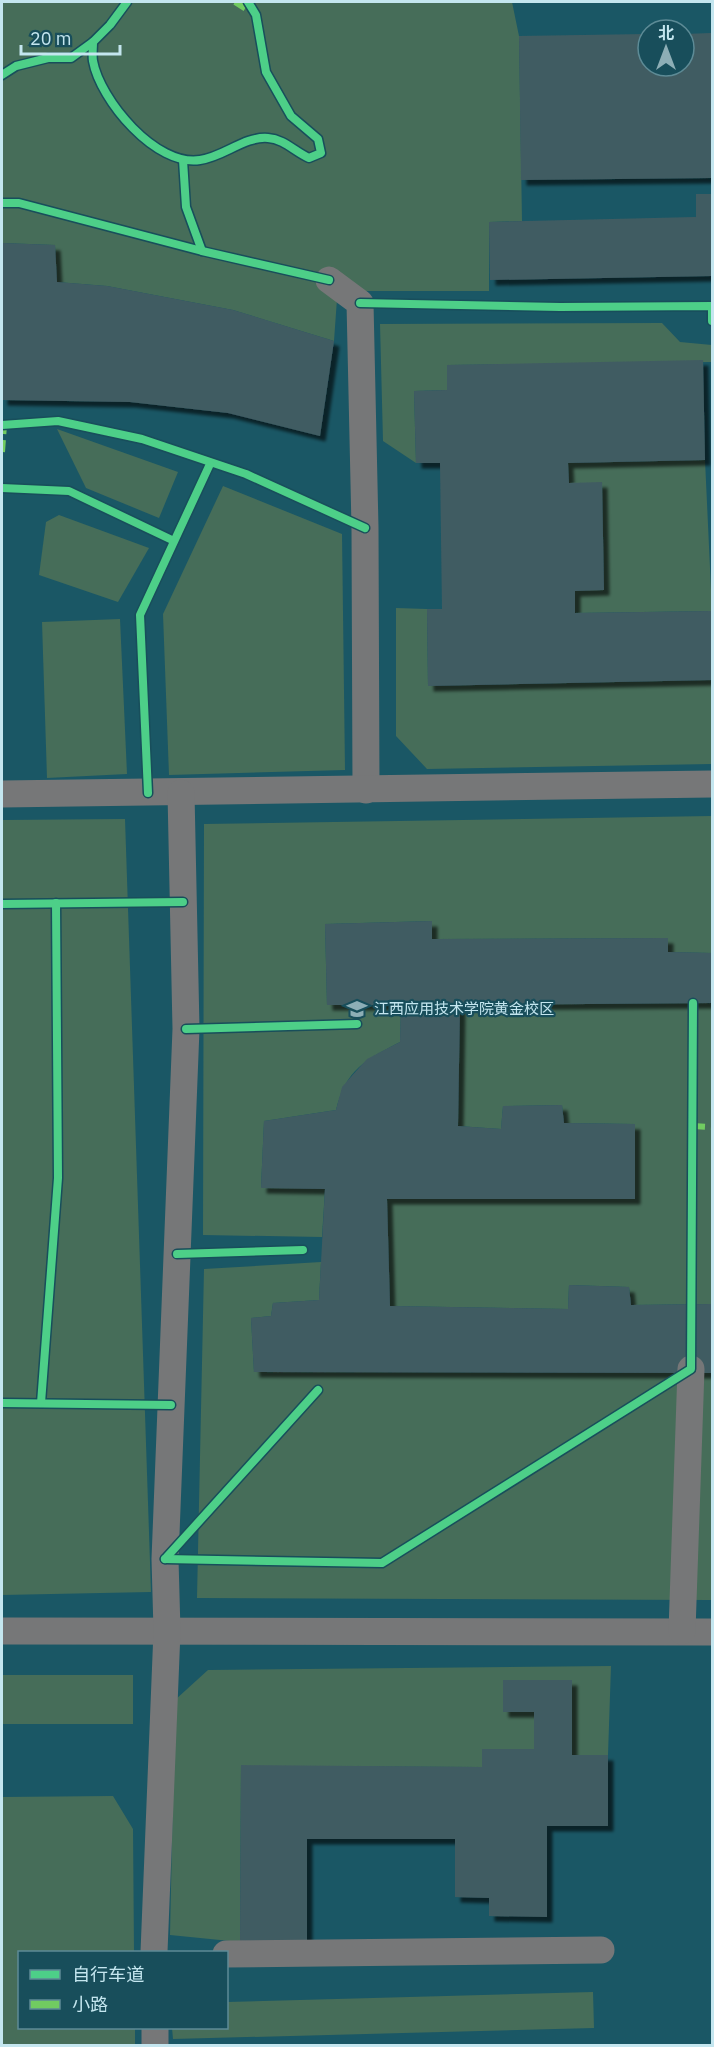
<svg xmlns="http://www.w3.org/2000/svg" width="714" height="2047" viewBox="0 0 714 2047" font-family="'IBM Plex Sans','Noto Sans SC',sans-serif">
	<defs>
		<filter id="shadow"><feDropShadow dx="5.5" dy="5.5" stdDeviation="1.5" flood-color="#0009"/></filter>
	</defs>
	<rect width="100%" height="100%" fill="#27454c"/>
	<path fill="#1a5765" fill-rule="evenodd" d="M2,2h710v2043h-710zM648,30h36v36h-36zM20,1952h206v76h-206z"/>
	<g fill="#466d59">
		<polygon points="2,2 512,2 519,36 522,221 489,222 489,291 359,291 337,299 334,341 233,310 107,286 57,282 55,245 2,243"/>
		<polygon points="662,323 680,342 712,345 712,362 447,365 447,390 414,391 416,463 383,441 380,324"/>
		<polygon points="57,429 178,472 159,518 86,488"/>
		<polygon points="705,460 712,611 575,613 575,591 604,589 602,483 569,483 568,463"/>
		<polygon points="223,486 342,534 345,770 169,775 163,614"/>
		<polygon points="59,515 149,548 118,602 39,575 46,522"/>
		<polygon points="396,608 427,609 428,686 712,680 712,764 427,769 396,736"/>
		<polygon points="120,619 127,774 47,778 42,622"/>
		<path d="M712,816v137l-44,-1 -1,-14 -235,1 -1,-18 -106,3 2,81h74l-1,37c-35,18 -54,27 -64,68l-72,11 -3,66 64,2 -3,48 -119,-2 1,-411z"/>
		<polygon points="125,819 151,1592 2,1595 2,820"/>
		<polygon points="712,1003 712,1304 631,1305 629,1287 569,1285 568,1309 390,1306 387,1199 634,1199 634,1124 564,1123 562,1105 503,1106 501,1129 458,1126 460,1005"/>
		<polygon points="321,1262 319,1300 273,1303 271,1316 251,1318 254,1372 712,1373 712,1600 197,1598 204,1269"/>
		<polygon points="611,1666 608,1755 572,1755 571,1680 504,1680 503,1712 534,1712 534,1749 482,1749 482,1767 241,1766 240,1942 170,1935 175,1700 208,1670"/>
		<rect x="2" y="1675" width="131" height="49"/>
		<polygon points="113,1796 133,1829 134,1952 20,1952 20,2028 135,2028 135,2045 2,2045 2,1797"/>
		<polygon points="593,1992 594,2028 173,2039 172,2028 226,2028 227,2002"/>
	</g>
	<g fill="#415c62" filter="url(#shadow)">
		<polygon points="712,33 712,178 521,180 519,36 648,34 648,66 684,66 684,34"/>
		<polygon points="696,194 712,194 712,276 490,280 489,222 696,217"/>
		<polygon points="2,243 55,245 57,282 107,286 233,310 334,341 320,436 228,413 130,402 2,400"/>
		<polygon points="703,360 705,460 568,463 569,483 602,482 604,590 575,591 575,613 712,611 712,680 428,686 427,609 442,609 440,463 416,463 414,391 447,390 447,365"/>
		<polygon points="432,921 432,939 668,938 668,952 712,953 712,1003 460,1005 458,1126 501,1129 503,1106 562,1105 564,1123 635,1124 635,1199 387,1199 390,1306 568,1309 569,1285 629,1287 631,1305 712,1304 712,1373 254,1372 251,1318 271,1316 273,1303 319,1300 325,1189 261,1188 264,1121 336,1110 342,1087 367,1059 400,1042 401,1005 327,1005 325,924"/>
		<polygon points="503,1680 572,1680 572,1755 608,1755 608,1826 547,1826 547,1917 489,1916 489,1898 455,1897 455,1839 307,1839 307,1942 240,1942 241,1765 482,1767 482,1749 534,1749 534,1712 503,1712"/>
	</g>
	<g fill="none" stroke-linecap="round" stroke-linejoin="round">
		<g stroke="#767778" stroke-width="27">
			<polyline points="329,280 360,303 365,528 366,790"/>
			<polyline points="2,794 712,784"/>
			<polyline points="2,1631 712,1632"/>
			<polyline points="682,1631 691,1369"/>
			<polyline points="154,1952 167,1631 165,1559 186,1029 181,793"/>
			<polyline points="226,1954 601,1950"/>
			<polyline points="155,2028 155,2046"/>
		</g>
		<g stroke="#71cb61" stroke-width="6" stroke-dasharray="12 6" stroke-linecap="butt">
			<polyline points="235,2 251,12"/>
			<polyline points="2,452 4,425"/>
			<polyline points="693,1126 712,1127"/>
		</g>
		<g stroke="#184e5b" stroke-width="11">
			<g id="cycleway">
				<path d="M127,2l-17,23 -17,17c0,6 -1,13 0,19 7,39 63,106 107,99 24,-3 44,-24 68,-22 16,1 27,14 41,20l12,-5 -3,-14 -27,-23 -25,-44 -10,-57 -8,-13"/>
				<polyline points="2,75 16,66 48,58 71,58 93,42"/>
				<polyline points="183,160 186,207 202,251"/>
				<polyline points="2,203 19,203 202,251 329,280"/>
				<polyline points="360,303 560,307 712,306 712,321"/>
				<polyline points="2,425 58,421 142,439 246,474 365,528"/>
				<polyline points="2,488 69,491 172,540"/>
				<polyline points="148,793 140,615 210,464"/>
				<polyline points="2,904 183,902"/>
				<polyline points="186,1029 357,1024"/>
				<polyline points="177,1254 303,1250"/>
				<polyline points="2,1403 171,1405"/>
				<polyline points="41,1403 58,1178 56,903"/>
				<polyline points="165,1559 382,1563 691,1369 693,1003"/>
				<polyline points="165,1559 318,1390"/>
			</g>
		</g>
		<use href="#cycleway" stroke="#4dcf88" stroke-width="8"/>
	</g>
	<defs>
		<g id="university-bare" transform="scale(1.62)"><path d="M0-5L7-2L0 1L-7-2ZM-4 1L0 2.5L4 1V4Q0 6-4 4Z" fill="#8daeb6" stroke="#184e5b" stroke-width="2.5" paint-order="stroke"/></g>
	</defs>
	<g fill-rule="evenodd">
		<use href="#university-bare" x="357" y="1009"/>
	</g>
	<g text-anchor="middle" stroke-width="4.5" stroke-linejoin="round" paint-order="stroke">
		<g font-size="15" fill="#c4e6ef" stroke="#184e5b" text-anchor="start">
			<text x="374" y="1014">江西应用技术学院黄金校区</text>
		</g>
	</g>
	<rect width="714" height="2047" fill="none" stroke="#c4e6ef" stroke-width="6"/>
	<rect x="18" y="1951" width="210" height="78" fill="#184e5b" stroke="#5d8b96" stroke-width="1.5"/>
	<rect x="30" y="1970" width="30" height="9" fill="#4dcf88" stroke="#5d8b96" stroke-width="1.5"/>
	<text x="72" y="1981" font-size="18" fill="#c4e6ef">自行车道</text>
	<rect x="30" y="2000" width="30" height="9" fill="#71cb61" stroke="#5d8b96" stroke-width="1.5"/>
	<text x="72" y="2011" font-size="18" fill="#c4e6ef">小路</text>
	<g transform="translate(666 48)"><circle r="28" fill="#184e5b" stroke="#5d8b96" stroke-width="1.5"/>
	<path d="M0-4.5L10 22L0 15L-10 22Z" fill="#8daeb6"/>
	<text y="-9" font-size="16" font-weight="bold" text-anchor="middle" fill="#c4e6ef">北</text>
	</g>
	<path d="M21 45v9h99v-9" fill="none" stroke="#c4e6ef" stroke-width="3"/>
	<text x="30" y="45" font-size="18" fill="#c4e6ef" stroke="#184e5b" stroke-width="4.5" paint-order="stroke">20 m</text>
</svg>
